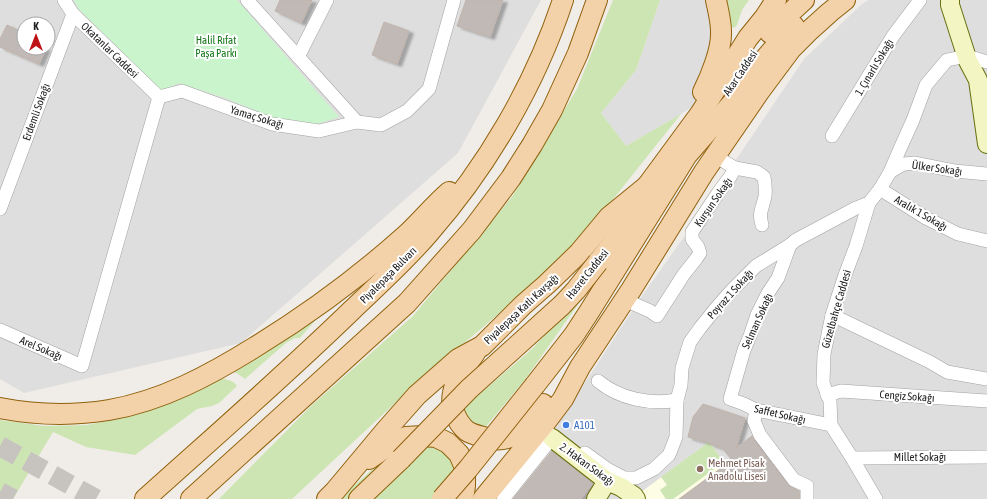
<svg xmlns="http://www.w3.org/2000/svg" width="987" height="499" viewBox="0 0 987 499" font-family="'Asap Condensed',sans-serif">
	<defs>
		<filter id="shadow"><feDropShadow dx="4.5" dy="2.5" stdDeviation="1" flood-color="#0004"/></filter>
	</defs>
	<rect width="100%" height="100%" fill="#f0ede8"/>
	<g fill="#dedede" fill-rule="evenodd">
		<path d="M0,0h541l-83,153 -217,190 -217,50 -24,-14zM24,24h24v24h-24z"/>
		<polygon points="660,0 710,0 721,30 698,103 681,114 626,146 601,113 636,70"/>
		<polygon points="869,0 987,0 987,499 498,499 556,427 642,296 686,234 804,59 862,4"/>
	</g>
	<polygon fill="#fdfce5" points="709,442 751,499 646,499 641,492"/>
	<g fill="#cde5b3">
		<polygon points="613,0 660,0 636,70 601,113 626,146 681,114 571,252 408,391 292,499 219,499 311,406 413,316 511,198 577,89"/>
		<polygon points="727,0 749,0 742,10 737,25 734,28 732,27 730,25"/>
		<polygon points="596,279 524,381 483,430 460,411 532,349"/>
		<polygon points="320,315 300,338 295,338 286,343 245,379 238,374 231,371"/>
		<path d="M219,378c7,1 14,2 18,8l-18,17 -7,3 -15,3 -62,46 -49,-8 -33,-15 -40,67h-13v-79l44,6 43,-1 39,-8 46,-15z"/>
		<polygon points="709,442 724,462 673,499 666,499 660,490 667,485 661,477"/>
		<polygon points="402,443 444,446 458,472 453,499 339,499"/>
	</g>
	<polygon fill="#caf5cc" points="74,0 237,0 339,117 317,124 277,119 225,98 179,83 161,91 78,8"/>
	<g fill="#c0b9b5" stroke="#c1b4ab" filter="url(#shadow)">
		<polygon points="280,0 312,0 301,23 275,11"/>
		<polygon points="466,0 503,0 490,37 457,26"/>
		<polygon points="384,22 409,31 397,64 372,55"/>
		<polygon points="7,25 24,33 24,48 46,48 39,64 0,47 0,39"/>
		<polygon points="703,404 745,418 736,448 752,436 754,440 788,485 799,491 799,499 679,499 732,460 722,448 710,444 710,443 688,437 693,417"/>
		<polygon points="552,451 593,483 581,499 513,499"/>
	</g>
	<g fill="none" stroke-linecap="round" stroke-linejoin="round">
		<g stroke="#c7c4c0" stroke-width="20" stroke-dasharray="20 10" stroke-linecap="butt">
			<polyline points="0,446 96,499"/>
			<polyline points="0,492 13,499"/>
		</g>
		<g stroke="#a2a2a2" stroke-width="14">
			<g id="street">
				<polyline points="64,0 73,14 159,97"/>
				<polyline points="247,0 357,122 381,125 407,111 429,89 454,0"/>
				<polyline points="298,57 327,0"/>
				<polyline points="159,97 182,91 272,124 319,131 357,122"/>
				<polyline points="832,136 893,36 920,0"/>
				<path d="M735,168l22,4 7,5c1,7 2,12 1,19 -2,12 -7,16 -3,29"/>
				<polyline points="890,172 898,167 904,164 915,163 955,171 987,174"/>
				<polyline points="880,189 926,218 958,234 987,241"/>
				<polyline points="869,203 856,246 845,275 832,315 824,354 823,383 830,401 831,425 852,458 876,499"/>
				<polyline points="0,209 73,14"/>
				<polyline points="790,245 778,278 768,293 757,315 750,336 744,350 730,399 744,404 756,410 831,425"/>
				<polyline points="625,300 650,311 657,316 684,274 696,259 700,253 698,247 692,239 692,232 718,193 730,177 735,168 715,156"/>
				<polyline points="832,315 930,362 947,372 987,379"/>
				<polyline points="0,330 82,366 159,97"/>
				<path d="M598,381c22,18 52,24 79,19"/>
				<polyline points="827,395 841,391 987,401"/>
				<polyline points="756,410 754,421 760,435 794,480 807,486 807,499"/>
				<polyline points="585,453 607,469 624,478 636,478 654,469 669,455 676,437 677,400 681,385 682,368 690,342 700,328 717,307 732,290 756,266 790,245 796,240 856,208 869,203 880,189 890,172 899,151 913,120 926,85 947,60 967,56 987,62"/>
				<polyline points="852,458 987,457"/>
				<polyline points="503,499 552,438 547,431"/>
			</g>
		</g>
		<g stroke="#68700f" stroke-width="20">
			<g id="secondary">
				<polyline points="950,0 950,5 968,61 978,80 987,144"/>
				<polyline points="552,438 607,481 621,487 634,496 636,499"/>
				<polyline points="596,499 607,481"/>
			</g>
		</g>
		<g stroke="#90610d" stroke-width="22">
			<g id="primary">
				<polyline points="770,33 791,12 804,0"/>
				<path d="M703,92c8,-16 19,-43 18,-61 0,-10 -3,-21 -5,-31"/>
				<polyline points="598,262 635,215 647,186 700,114 748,38 765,17 776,0"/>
				<path d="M475,353c-9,13 -19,24 -22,40 -3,13 3,29 14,38 6,4 13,5 20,7 8,2 16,2 24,-1 13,-6 24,-22 32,-33"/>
				<polyline points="535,385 574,335 589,312 687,155 734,101 763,61 782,39 794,26"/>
				<path d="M0,408c36,7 72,8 109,2 53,-9 101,-35 146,-63 54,-33 104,-70 151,-112 15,-14 28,-30 43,-43"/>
				<polyline points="369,459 389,445 406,437 422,436 436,437 448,443 459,454 465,468 465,486 463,499"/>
				<path d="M145,499c69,-62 139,-123 206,-188 26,-25 53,-49 77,-77 59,-67 107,-149 135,-234"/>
				<polyline points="191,499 407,303 472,230 511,178 532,145 552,110 578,53 597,0"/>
				<polyline points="327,499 335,491 386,430 417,395 458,359 482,346 523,305 547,284 579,253 609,217 647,186"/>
				<polyline points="359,499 401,459"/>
				<polyline points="483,499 545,423 563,399 580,367 631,290 704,172 759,92 791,49 810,30 830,12 845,0"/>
			</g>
		</g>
		<use href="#street" stroke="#fff" stroke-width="13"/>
		<use href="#secondary" stroke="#f3f5c2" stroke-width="18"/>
		<use href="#primary" stroke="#f4d2a9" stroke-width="20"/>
		<g stroke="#90610d" stroke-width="22" stroke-linecap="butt">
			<g id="primary-bridge">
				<polyline points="401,459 469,389 562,305 576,290 598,262"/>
				<polyline points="442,499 468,469 535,385"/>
			</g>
		</g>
		<use href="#primary-bridge" stroke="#f4d2a9" stroke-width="20"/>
	</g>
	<circle fill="#3f7fe0" stroke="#fff" stroke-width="1.5" cx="566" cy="425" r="4"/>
	<circle fill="#8d6e63" stroke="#fff" stroke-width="1.5" cx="700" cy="469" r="4"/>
	<g text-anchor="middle" stroke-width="4" stroke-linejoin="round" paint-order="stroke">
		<g font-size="11" fill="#16771b" stroke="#fff">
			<text x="216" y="44">Halil Rıfat<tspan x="216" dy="13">Paşa Parkı</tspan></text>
		</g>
		<g font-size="11" fill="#212121" stroke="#fff">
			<text transform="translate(110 50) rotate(44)" y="4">Okatanlar Caddesi</text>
			<text transform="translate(874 67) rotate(-59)" y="4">1. Çınarlı Sokağı</text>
			<text transform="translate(740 73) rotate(-56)" y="4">Akar Caddesi</text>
			<text transform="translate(36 112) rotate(-70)" y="4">Erdemli Sokağı</text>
			<text transform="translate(257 117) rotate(17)" y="4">Yamaç Sokağı</text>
			<text transform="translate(937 168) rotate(8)" y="4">Ülker Sokağı</text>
			<text transform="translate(713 202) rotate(-55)" y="4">Kurşun Sokağı</text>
			<text transform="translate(921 213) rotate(30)" y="4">Aralık 1 Sokağı</text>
			<text transform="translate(587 274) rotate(-51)" y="4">Hasret Caddesi</text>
			<text transform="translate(388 275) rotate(-45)" y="4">Piyalepaşa Bulvarı</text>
			<text transform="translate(730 294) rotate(-48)" y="4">Poyraz 1 Sokağı</text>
			<text transform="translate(521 309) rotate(-43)" y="4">Piyalepaşa Katlı Kavşağı</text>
			<text transform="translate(836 309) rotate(-74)" y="4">Güzelbahçe Caddesi</text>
			<text transform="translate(757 321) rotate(-66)" y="4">Selman Sokağı</text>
			<text transform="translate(41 348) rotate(23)" y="4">Arel Sokağı</text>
			<text transform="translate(907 396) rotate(4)" y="4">Cengiz Sokağı</text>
			<text transform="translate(780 414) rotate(13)" y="4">Saffet Sokağı</text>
			<text x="920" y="461">Millet Sokağı</text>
			<text transform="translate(587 464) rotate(36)" y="4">2. Hakan Sokağı</text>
		</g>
		<g font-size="11" fill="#366cbe" stroke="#fff" text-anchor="start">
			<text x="574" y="429">A101</text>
		</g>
		<g font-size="11" fill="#785e54" stroke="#fff" text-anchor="start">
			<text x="708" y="467">Mehmet Pisak<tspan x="708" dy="13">Anadolu Lisesi</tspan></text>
		</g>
	</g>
	<g transform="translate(36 36)"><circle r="19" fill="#ffffff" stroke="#a6a6a6"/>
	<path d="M0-3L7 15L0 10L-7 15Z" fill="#bf1217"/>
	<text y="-6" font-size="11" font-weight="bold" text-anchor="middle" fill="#212121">K</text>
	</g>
</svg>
